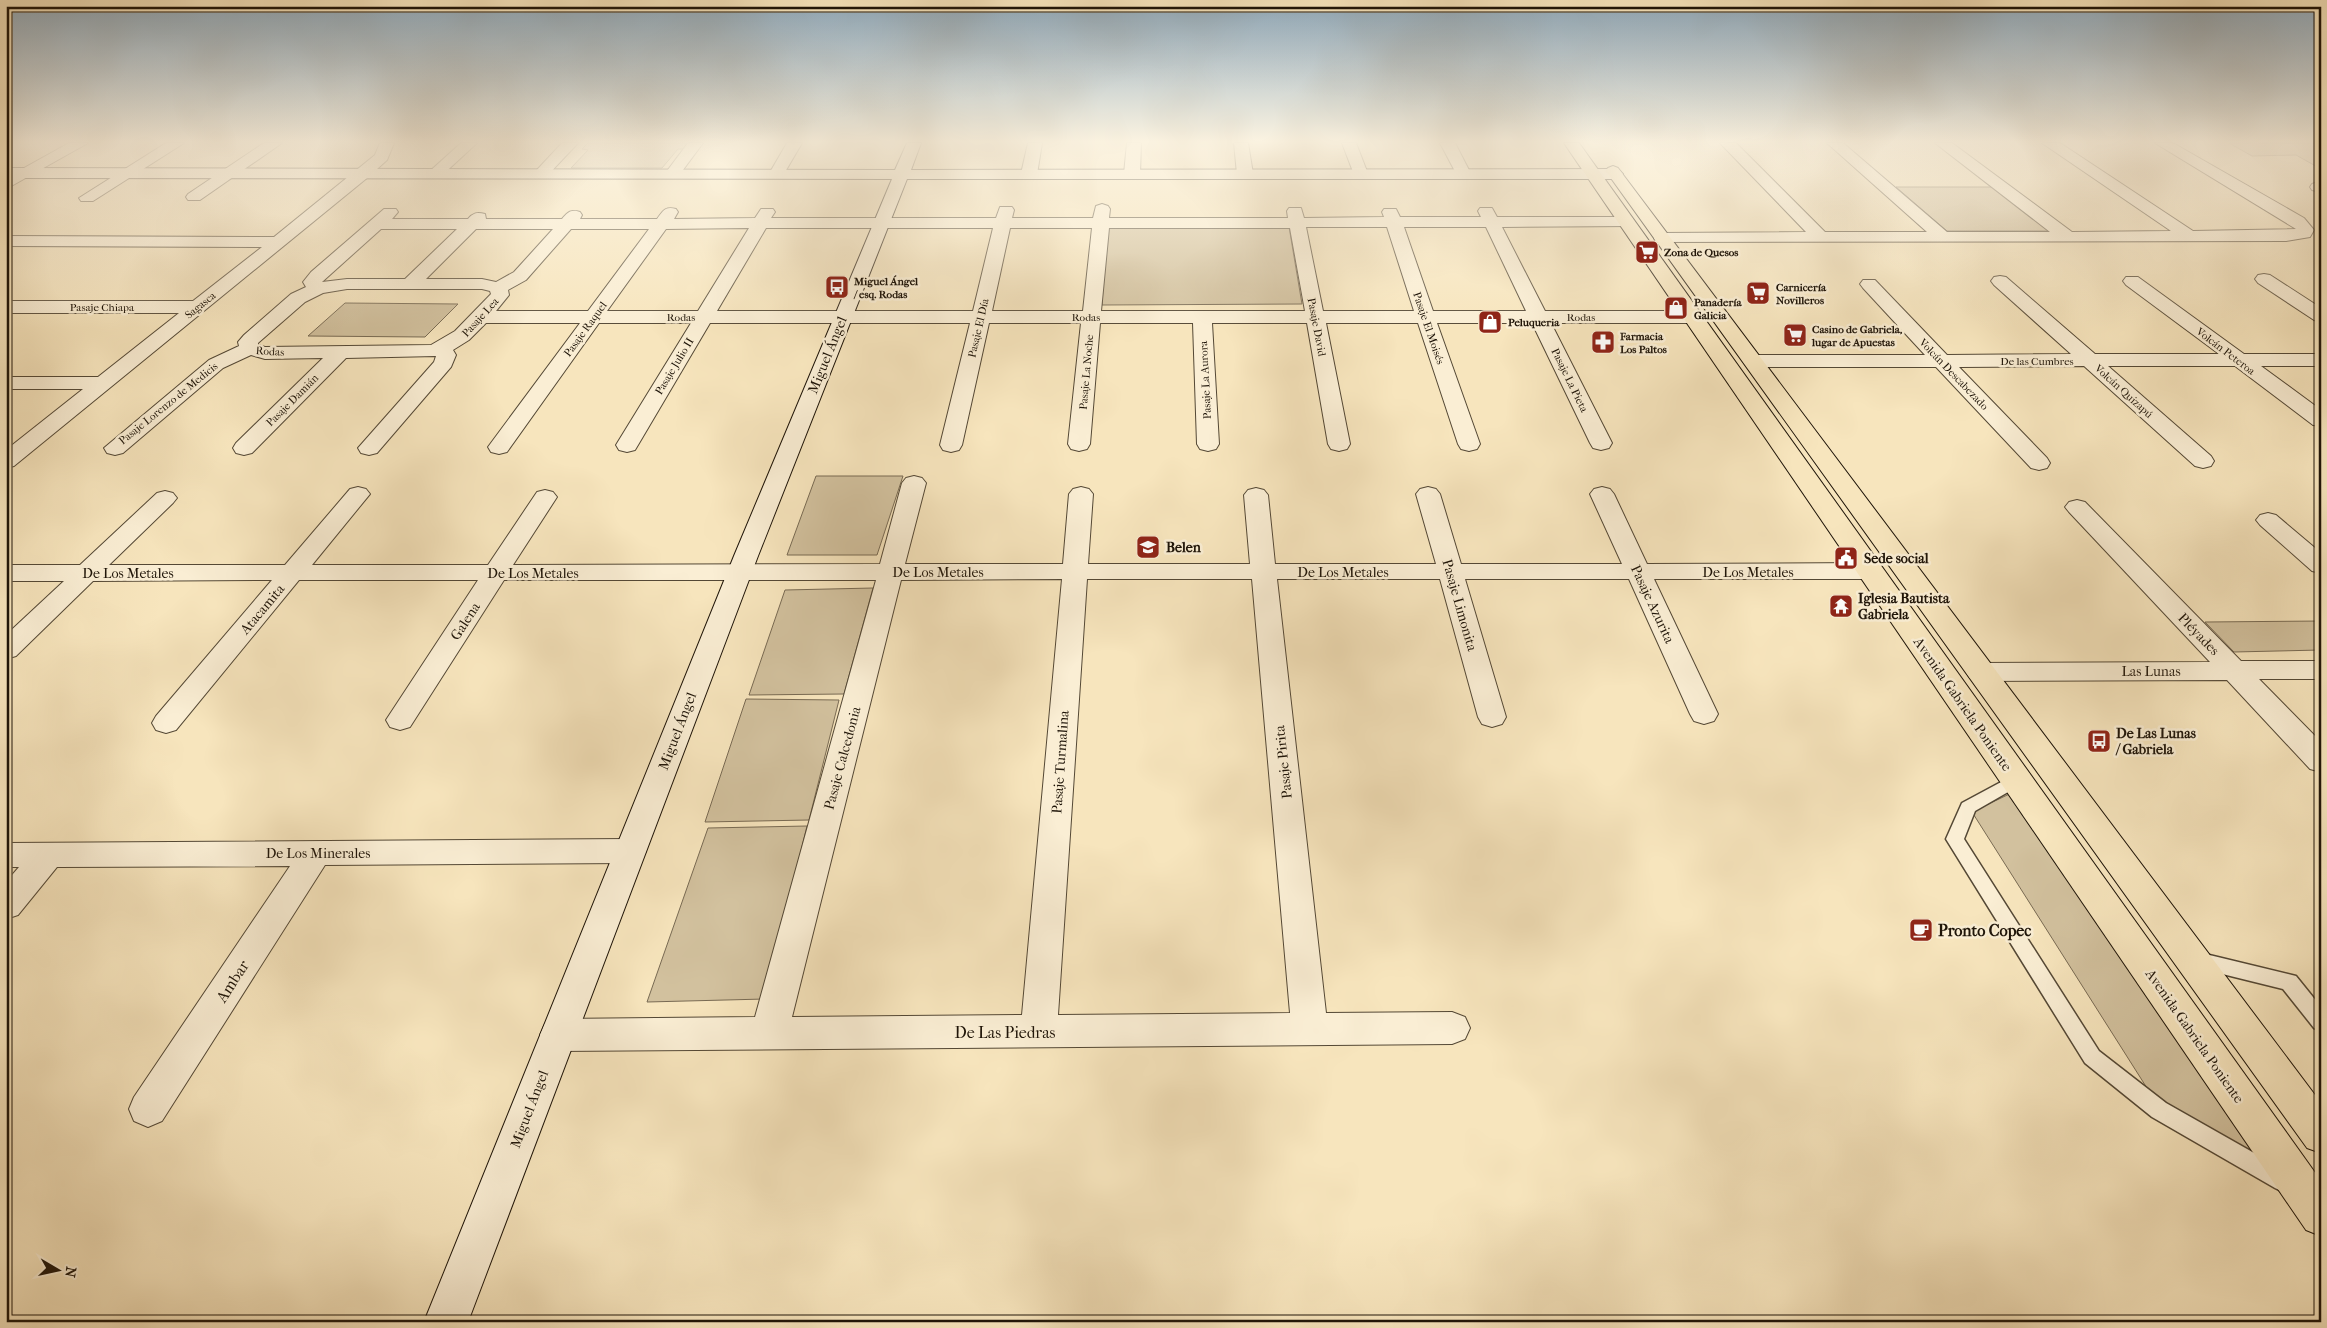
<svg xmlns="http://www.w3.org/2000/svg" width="2327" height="1328" viewBox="0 0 2327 1328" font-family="'IM FELL French Canon',serif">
	<rect width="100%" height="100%" fill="#f7e5bd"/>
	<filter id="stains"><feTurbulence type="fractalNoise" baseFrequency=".004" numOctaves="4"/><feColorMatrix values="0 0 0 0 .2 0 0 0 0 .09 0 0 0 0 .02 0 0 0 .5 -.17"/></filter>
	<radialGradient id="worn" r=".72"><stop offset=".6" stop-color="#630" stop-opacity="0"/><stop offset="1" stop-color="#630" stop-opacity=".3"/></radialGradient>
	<g fill="#d2c19e" stroke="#786a53">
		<polygon points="588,143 691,143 686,149 678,149 662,168 571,168 588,150 582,149"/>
		<polygon points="2229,143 2321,143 2321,169 2296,155 2252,156"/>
		<polygon points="1896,187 1994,187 2050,231 1947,231"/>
		<polygon points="1106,226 1289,227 1302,304 1102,305"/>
		<polygon points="345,303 458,304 425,337 308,336"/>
		<polygon points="816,476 903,476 877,555 787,555"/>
		<polygon points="873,588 844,694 749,695 785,590"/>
		<polygon points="2321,621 2321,650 2234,652 2205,622"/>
		<polygon points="746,699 839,700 809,820 705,822"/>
		<polygon points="2028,785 2304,1175 2159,1107 1972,812"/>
		<polygon points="807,826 765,999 647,1002 708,828"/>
	</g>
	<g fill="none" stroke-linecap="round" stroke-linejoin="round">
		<g stroke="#544835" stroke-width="3">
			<g id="lane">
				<polygon points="2016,774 2022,776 2024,780 2022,784 1975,811 1964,839 2099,1051 2166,1103 2291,1174 2294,1181 2291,1188 2283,1192 2275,1188 2152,1117 2085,1063 1946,839 1962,803"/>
				<polygon points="2197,952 2296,976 2321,1007 2321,1031 2314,1028 2283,989 2190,966 2188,960 2190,954"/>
			</g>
		</g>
		<g stroke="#544835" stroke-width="2">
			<g id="street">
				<polygon points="69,143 88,143 6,189 6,178"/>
				<polygon points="166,143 184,143 93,201 81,201 79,198"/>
				<polygon points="264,143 282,143 200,200 188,200 186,197 188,194"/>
				<polygon points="380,143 394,143 387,160 367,178 14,466 6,468 6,450 83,389 6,389 6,377 98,377 179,313 6,313 6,301 193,301 262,247 6,246 6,236 274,237 375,155"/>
				<polygon points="461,143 477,143 439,178 429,178 426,175 429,172"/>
				<polygon points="562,143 578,143 545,178 535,178 532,175 535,172"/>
				<polygon points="688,143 703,143 677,178 667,178 664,175"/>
				<polygon points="787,143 802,143 782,177 772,177 769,174"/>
				<polygon points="1028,143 1042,143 1037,174 1034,177 1024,177 1021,174"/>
				<polygon points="1127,143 1141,143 1140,174 1137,177 1127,177 1124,174"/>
				<polygon points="1234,143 1248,143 1253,174 1250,177 1240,177 1237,174"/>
				<polygon points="1342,143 1356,143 1368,174 1365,177 1355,177"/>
				<polygon points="1440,143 1455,143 1471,174 1468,177 1458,177"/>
				<polygon points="1720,143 1736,143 1825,232 1927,232 1827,143 1843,143 1947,232 2050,232 1935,143 1952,143 2072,232 2171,231 2042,143 2060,143 2193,231 2296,229 2155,143 2173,143 2304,218 2314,230 2310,237 2286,241 1656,242 1654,238 1656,234 1662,233 1806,232"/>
				<polygon points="2318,182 2321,182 2321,192 2312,190 2310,187 2312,184"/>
				<path d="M1102,204l6,2 2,3 -1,9h179l-1,-7 2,-3h12l3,10 80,-1 -2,-5 2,-3h12l4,8h81l-3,-6 2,-3h12l5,9h129l6,1 2,4 -2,4 -130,1 43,84h147l7,2 2,4 -2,4 -7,2h-141l61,120 -3,5 -8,2 -8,-2 -3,-5 -58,-120h-95l43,121 -3,5 -8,2 -8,-2 -3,-5 -40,-121h-92l24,121 -3,5 -8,2 -8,-2 -3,-5 -21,-121h-95l7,121 -3,5 -8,2 -8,-2 -3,-5 -4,-121h-93l-10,121 -3,5 -8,2 -8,-2 -3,-5 13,-121h-92l-27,122 -3,5 -8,2 -8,-2 -3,-5 30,-122h-260l-72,122 -3,5 -8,2 -8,-2 -3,-5 75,-122h-92l-92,129 -8,2 -8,-2 -3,-5 92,-124h-94l-17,17 -16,10 3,5 -5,12 -74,86 -8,2 -8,-2 -3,-5 76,-86 2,-6 -90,2 -94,95 -8,2 -8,-2 -3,-5 3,-5 87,-85 -58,1 -14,-4 -28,13 -100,85 -8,2 -8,-2 -3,-5 105,-88 30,-14 -1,-4 6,-7 47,-41 15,-7 -3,-5 8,-10 73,-63h12l2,3 -6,7h76c5,-6 9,-7 17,-5l1,5h76c6,-7 9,-10 18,-7l2,3 -2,4h77c6,-8 8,-13 19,-10l2,3 -4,7 81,-1 6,-9h12l2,3 -4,6h225l4,-11h12l2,3 -2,8h81l3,-12zM1306,227h81l27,84h-91zM1404,227h82l40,84h-93zM749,228l-51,83h-91l59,-82zM766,228h227l-20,83h-256zM1010,228h82l-9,83h-91zM1109,228h181l15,83h-204zM381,229h76l-52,50h-58l-25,3zM476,229h77l-39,43 -18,10 -14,-3h-56zM571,229h78l-61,82h-92l13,-16 -1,-5 18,-10zM347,289h135l8,2 1,3 -36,37 -24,14 -166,2 -7,-2v-2l47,-41 18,-9z"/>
				<polygon points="2264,274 2270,275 2321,308 2321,322 2314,320 2258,283 2255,279 2258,275"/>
				<polygon points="2000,276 2006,277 2095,354 2219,354 2126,285 2123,281 2126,277 2138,277 2244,354 2321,354 2321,366 2261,366 2321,410 2321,426 2313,425 2235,366 2108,366 2211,456 2214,461 2211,466 2203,468 2195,466 2084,366 1959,367 2047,458 2050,463 2047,468 2039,470 2031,468 1936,367 1753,367 1746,365 1743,361 1746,357 1753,355 1925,355 1863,288 1860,284 1863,280 1875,280 1947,355 2071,354 1994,285 1991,281 1994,277"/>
				<path d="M914,476l8,2 4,5 -21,81h158l6,-70 4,-5 8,-2 8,2 4,5 -5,70h162l-6,-69 4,-5 8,-2 8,2 4,5 7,69h161l-20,-70 4,-5 8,-2 8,2 4,5 21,70h161l-32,-70 4,-5 8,-2 8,2 4,5 33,70 223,-1 9,3 4,5 -4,5 -9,3h-216l64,135 -4,7 -10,3 -10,-3 -4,-7 -61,-135h-164l41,138 -4,7 -10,3 -10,-3 -4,-7 -38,-138h-163l49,434 126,-1 13,5 5,11 -5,11 -13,5 -894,7 -13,-5 -5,-11 5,-11 13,-5 197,-2 121,-437h-372l-94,147 -10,3 -10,-3 -4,-7 92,-140h-179l-123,150 -10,3 -10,-3 -4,-7 4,-7 116,-136 -179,1 -77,75 -10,3v-24l58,-54h-58v-16h74l77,-72 8,-2 8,2 4,5 -4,5 -64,62h176l65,-76 8,-2 8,2 4,5 -58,71h176l49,-73 8,-2 8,2 4,5 -44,68 367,-1 22,-81 4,-5zM1062,579l-40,436 -230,2 109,-437zM1087,579h165l38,434 -232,2z"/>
				<polygon points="2077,500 2085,502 2241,661 2321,661 2321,679 2259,679 2321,742 2321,772 2310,769 2227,680 1980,681 1970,678 1966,672 1970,666 1980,663 2210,662 2069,512 2065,507 2069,502"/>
				<polygon points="2268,513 2276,515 2321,553 2321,573 2312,571 2260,525 2256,520 2260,515"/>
				<polygon points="630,839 641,842 646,851 641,860 630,863 325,865 162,1121 148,1127 134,1121 129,1109 134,1097 290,866 57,867 18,915 6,919 6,882 19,867 6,867 6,843"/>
			</g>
		</g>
		<g stroke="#1e1408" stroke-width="2">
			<polygon id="secondary" points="907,143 921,143 911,170 1615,169 1620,171 1623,174 1620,177 1615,179 907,179 758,556 468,1322 424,1322 734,556 892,179 6,178 6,168 895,170"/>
		</g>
		<g stroke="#1e1408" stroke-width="2">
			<g id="primary">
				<polygon points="1564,143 1579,143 2321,1181 2321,1236 2306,1230"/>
				<polygon points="1613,166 1618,168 2321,1103 2321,1153 2307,1148 1608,174 1605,171 1608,168"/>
			</g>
		</g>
		<use href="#lane" fill="#faeed4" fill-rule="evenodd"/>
		<use href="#street" fill="#faeed4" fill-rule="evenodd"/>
		<use href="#secondary" fill="#faeed4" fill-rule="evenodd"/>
		<use href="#primary" fill="#f7e5bd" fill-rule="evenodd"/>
	</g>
	<linearGradient id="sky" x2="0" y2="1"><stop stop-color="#90abbe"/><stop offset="0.43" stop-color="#fbf3e1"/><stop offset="1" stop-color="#fbf3e1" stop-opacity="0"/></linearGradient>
	<rect width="2327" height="329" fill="url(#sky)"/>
	<defs>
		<g id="supermarket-square" transform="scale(1.25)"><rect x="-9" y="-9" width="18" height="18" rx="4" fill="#8f2418" stroke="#faeed4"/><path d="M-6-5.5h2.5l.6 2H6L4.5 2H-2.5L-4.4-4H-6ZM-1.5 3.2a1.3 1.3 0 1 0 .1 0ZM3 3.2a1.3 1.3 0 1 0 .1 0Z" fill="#fff"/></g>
		<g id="bus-square" transform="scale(1.25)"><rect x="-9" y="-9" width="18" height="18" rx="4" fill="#8f2418" stroke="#faeed4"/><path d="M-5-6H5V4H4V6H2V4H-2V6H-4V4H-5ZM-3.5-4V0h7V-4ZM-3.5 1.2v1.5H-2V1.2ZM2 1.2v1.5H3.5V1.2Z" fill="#fff"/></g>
		<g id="shop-square" transform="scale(1.25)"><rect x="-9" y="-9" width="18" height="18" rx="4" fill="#8f2418" stroke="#faeed4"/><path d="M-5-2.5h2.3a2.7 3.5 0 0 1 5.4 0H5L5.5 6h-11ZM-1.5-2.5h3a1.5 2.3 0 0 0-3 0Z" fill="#fff"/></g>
		<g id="pharmacy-square" transform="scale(1.25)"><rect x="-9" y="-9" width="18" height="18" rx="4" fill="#8f2418" stroke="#faeed4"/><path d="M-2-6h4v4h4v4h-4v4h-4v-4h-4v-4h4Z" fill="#fff"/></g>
		<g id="school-square" transform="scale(1.25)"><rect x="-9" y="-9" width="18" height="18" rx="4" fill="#8f2418" stroke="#faeed4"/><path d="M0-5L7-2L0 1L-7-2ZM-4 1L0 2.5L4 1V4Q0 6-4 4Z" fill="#fff"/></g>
		<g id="civic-square" transform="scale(1.25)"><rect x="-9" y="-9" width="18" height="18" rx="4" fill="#8f2418" stroke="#faeed4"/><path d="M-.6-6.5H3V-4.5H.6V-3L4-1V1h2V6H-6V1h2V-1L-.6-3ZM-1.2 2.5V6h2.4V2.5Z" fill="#fff"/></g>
		<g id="temple-square" transform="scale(1.25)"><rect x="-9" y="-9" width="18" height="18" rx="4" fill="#8f2418" stroke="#faeed4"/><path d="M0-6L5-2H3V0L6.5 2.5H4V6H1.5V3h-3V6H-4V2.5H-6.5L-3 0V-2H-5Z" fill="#fff"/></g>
		<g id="cafe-square" transform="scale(1.25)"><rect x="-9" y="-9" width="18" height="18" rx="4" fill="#8f2418" stroke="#faeed4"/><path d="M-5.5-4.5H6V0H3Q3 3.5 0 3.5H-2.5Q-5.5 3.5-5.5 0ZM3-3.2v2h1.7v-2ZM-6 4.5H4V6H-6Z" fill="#fff"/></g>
	</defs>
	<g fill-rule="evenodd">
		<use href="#supermarket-square" x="1647" y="252"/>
		<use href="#bus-square" x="837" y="287"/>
		<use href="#supermarket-square" x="1758" y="293"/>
		<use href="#shop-square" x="1676" y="308"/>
		<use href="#shop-square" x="1490" y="322"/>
		<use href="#supermarket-square" x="1795" y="335"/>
		<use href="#pharmacy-square" x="1603" y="342"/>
		<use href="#school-square" x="1148" y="547"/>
		<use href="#civic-square" x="1846" y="558"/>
		<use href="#temple-square" x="1841" y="606"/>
		<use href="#bus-square" x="2099" y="741"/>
		<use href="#cafe-square" x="1921" y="930"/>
	</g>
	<g text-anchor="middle" stroke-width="5" stroke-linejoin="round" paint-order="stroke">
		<g font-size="11" font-weight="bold" fill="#1e1408" stroke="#faeed4" text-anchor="start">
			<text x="1664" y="256">Zona de Quesos</text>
			<text x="854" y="285">Miguel Ángel<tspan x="854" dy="13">/ esq. Rodas</tspan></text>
			<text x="1776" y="291">Carnicería<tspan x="1776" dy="13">Novilleros</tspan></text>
			<text x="1694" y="306">Panadería<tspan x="1694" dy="13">Galicia</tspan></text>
			<text x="1508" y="326">Peluqueria</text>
			<text x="1812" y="333">Casino de Gabriela,<tspan x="1812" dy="13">lugar de Apuestas</tspan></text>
			<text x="1620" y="340">Farmacia<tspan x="1620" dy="13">Los Paltos</tspan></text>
		</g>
		<g font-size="11" fill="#1e1408" stroke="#faeed4">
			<text transform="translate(200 305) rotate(-39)" y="4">Sagasca</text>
			<text x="102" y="311">Pasaje Chiapa</text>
			<text transform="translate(480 317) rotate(-48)" y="4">Pasaje Lea</text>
			<text x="681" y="321">Rodas</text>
			<text x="1086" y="321">Rodas</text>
			<text x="1581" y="321">Rodas</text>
			<text transform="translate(1317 327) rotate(79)" y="4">Pasaje David</text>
			<text transform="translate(978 328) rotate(-77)" y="4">Pasaje El Día</text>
			<text transform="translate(1429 328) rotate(71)" y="4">Pasaje El Moisés</text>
			<text transform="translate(585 329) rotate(-54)" y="4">Pasaje Raquel</text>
			<text transform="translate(270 351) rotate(4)" y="4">Rodas</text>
			<text transform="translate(2226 351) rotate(37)" y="4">Volcán Peteroa</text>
			<text x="2037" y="365">De las Cumbres</text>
			<text transform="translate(674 366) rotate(-59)" y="4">Pasaje Julio II</text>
			<text transform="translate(1086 372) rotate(-85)" y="4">Pasaje La Noche</text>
			<text transform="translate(1954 374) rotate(46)" y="4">Volcán Descabezado</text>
			<text transform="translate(1205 380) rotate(-93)" y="4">Pasaje La Aurora</text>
			<text transform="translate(1570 380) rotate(64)" y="4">Pasaje La Pieta</text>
			<text transform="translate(2124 391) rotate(42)" y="4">Volcán Quizapú</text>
			<text transform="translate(292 400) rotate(-45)" y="4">Pasaje Damián</text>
			<text transform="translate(168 403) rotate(-39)" y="4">Pasaje Lorenzo de Medicis</text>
		</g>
		<g font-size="14" fill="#1e1408" stroke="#faeed4">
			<text transform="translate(827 355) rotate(-68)" y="5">Miguel Ángel</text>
			<text x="938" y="577">De Los Metales</text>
			<text x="1343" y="577">De Los Metales</text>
			<text x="1748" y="577">De Los Metales</text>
			<text x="128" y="578">De Los Metales</text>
			<text x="533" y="578">De Los Metales</text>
			<text transform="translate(1653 604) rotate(65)" y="5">Pasaje Azurita</text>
			<text transform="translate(1460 605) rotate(74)" y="5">Pasaje Limonita</text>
			<text transform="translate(262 609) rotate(-50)" y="5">Atacamita</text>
			<text transform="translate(465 621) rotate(-57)" y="5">Galena</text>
			<text transform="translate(2199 634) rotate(46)" y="5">Pléyades</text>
			<text x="2151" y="676">Las Lunas</text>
			<text transform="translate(1963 704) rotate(55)" y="5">Avenida Gabriela Poniente</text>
			<text transform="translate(677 731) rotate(-69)" y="5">Miguel Ángel</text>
			<text transform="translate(842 758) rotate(-75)" y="5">Pasaje Calcedonia</text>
			<text transform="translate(1060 762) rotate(-86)" y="5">Pasaje Turmalina</text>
			<text transform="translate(1283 762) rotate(-96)" y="5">Pasaje Pirita</text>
			<text x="318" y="858">De Los Minerales</text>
			<text transform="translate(2195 1036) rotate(55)" y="5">Avenida Gabriela Poniente</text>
			<text transform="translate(529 1109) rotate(-69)" y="5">Miguel Ángel</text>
		</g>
		<g font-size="14" font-weight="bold" fill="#1e1408" stroke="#faeed4" text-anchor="start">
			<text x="1166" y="552">Belen</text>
			<text x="1864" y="563">Sede social</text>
			<text x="1858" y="603">Iglesia Bautista<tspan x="1858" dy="16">Gabriela</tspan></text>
			<text x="2116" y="738">De Las Lunas<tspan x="2116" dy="16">/ Gabriela</tspan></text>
		</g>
		<g font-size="16" font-weight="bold" fill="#1e1408" stroke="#faeed4" text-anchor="start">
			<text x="1938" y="936">Pronto Copec</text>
		</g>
		<g font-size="16" fill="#1e1408" stroke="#faeed4">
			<text transform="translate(232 981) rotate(-57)" y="6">Ambar</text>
			<text x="1005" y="1038">De Las Piedras</text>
		</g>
	</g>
	<rect width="2327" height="1328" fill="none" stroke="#f7e5bd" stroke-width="25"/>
	<rect x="8" y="8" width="2312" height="1313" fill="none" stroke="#1e1408" stroke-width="2.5"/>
	<rect x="12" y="12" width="2302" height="1303" fill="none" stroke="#1e1408"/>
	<g transform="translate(58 1270) rotate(99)" stroke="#faeed4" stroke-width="4" paint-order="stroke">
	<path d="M0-4L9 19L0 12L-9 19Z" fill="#1e1408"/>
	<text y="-8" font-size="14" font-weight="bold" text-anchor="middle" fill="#1e1408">N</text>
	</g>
	<rect width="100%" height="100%" filter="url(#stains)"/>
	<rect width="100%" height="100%" fill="url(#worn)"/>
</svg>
